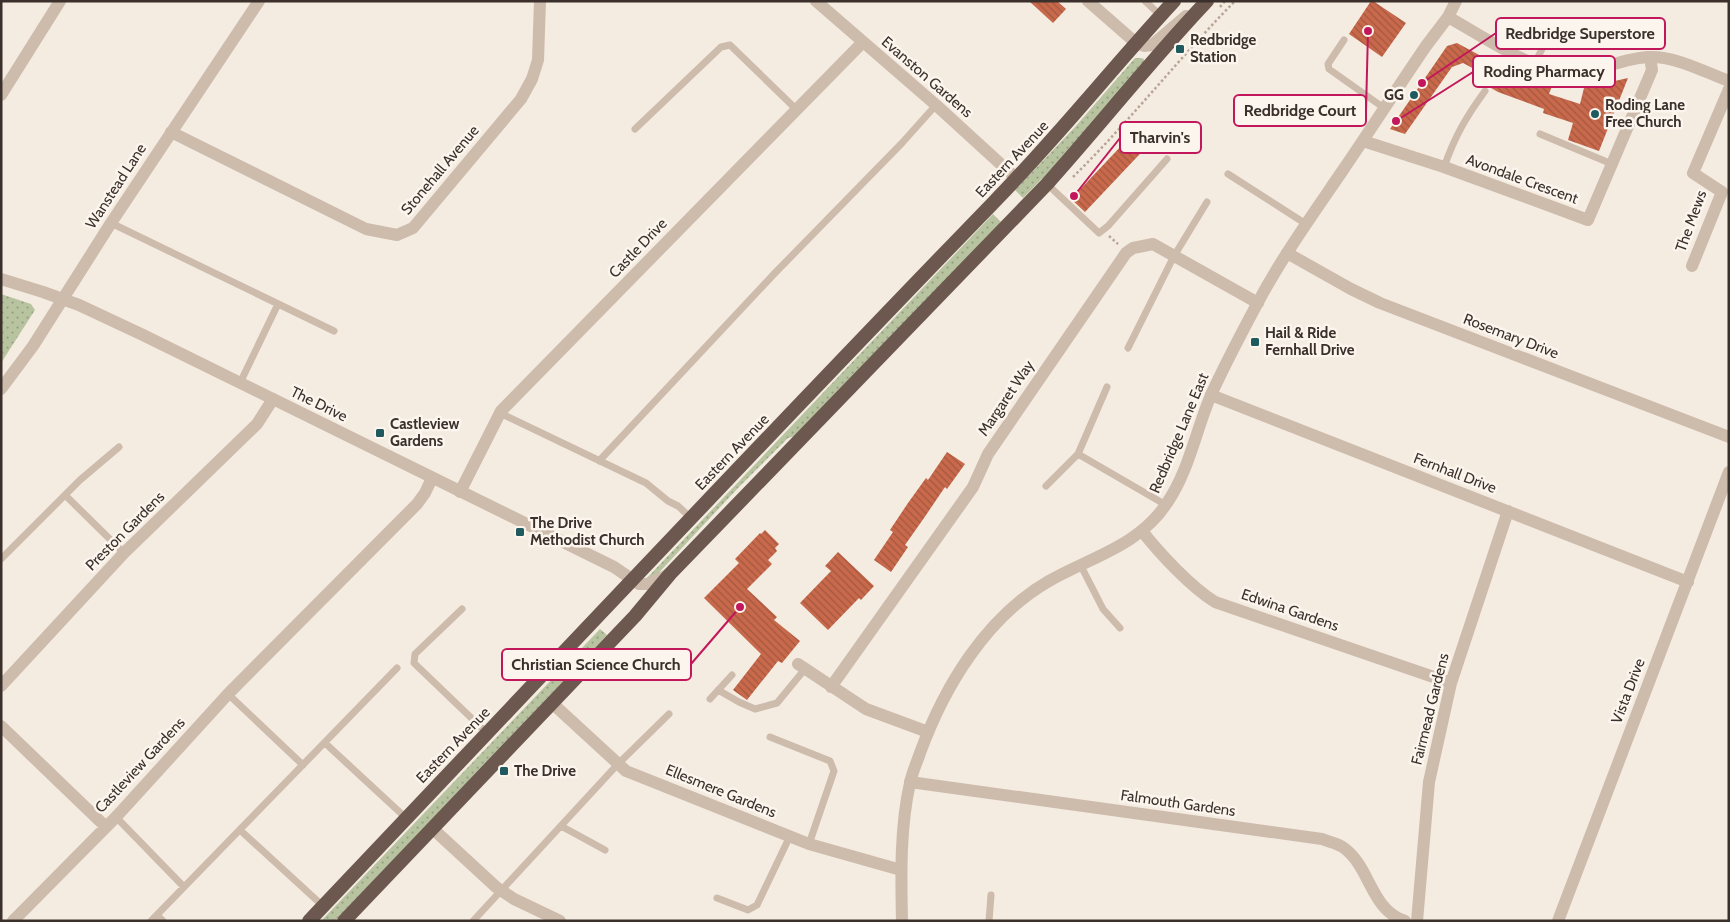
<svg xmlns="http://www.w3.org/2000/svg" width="1730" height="922" font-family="Cabin,sans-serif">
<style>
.grass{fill:url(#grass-dots)}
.building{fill:url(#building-back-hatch)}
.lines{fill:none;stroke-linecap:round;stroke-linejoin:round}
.path{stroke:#b9a596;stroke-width:2.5;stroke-dasharray:2.5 2.5;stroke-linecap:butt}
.service{stroke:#cdbbac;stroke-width:7}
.minor{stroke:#cdbbac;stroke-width:12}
.tertiary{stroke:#cdbbac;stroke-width:12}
.trunk{stroke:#6c584f;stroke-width:14}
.poi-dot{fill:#1f5a5e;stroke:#fbf5ee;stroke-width:2}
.labels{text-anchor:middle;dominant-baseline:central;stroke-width:5;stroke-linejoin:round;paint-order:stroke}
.poi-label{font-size:15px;font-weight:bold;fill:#3b302b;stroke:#fbf5ee;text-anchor:start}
.street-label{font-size:15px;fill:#3b302b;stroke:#fbf5ee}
.leader{fill:none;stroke:#c2185b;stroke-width:2}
.callout-dot{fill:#c2185b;stroke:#fbf5ee;stroke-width:2}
.callout{fill:#fbf5ee;stroke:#c2185b;stroke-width:2}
.callout-label{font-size:16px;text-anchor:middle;font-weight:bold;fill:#3b302b}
</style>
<defs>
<pattern id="grass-dots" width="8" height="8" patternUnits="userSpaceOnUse" patternTransform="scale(1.25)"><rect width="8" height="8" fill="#b8c4a0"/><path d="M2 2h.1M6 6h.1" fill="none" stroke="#97a083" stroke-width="1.8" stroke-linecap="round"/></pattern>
<pattern id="building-back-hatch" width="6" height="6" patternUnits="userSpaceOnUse" patternTransform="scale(1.25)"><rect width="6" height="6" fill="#c8694b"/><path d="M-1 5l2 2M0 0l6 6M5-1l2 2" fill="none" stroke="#a4573f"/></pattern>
</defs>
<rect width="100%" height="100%" fill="#f4ebe1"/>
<path class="grass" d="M1135 58H1141L1144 59V62L1071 149 1023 198 1015 190 1075 127Z
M993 214 1002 223 799 435 788 438 738 488 653 579H646Z
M1 294 31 304 35 310 1 363Z
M600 629 607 635 335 921H321Z"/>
<path class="building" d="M1029 1H1057L1066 9 1053 23Z
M1371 1H1373L1406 23 1382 57 1349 34Z
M1457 43 1492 62 1538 82 1552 86 1549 94 1580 104 1584 88 1628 78 1599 151 1568 140 1573 123 1543 113 1544 109 1498 92 1474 78 1478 71 1463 63 1452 67 1405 134 1390 129 1447 46Z
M1141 125 1154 139 1085 212 1071 199Z
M947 452 965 464 947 489 945 487 924 518 905 545 908 547 891 572 874 560 893 532 890 530 908 503 926 478 928 480Z
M765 530 779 544 775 548 777 551 768 560 772 564 747 589 777 617 774 620 800 641 782 663 778 661 747 700 733 690 761 654 704 598 739 563 735 559 760 533 761 534Z
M838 552 874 586 861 600 859 598 828 630 800 603 831 571 825 566Z"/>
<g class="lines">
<path class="path" d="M1220 7 1225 1
M1073 177C1130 121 1179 58 1235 1
M1109 236 1118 244"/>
<path class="service" d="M1145 1 1161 16
M1344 40 1328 64 1329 69 1384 108
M1511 53 1524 37 1534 30 1549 35 1534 65
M635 129 721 47 730 45 797 110
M1540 134 1612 164
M1444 167C1455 136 1466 117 1485 91
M1228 174 1306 224
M1047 184 1099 233 1108 226 1167 159
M111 223 334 331
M1128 348 1174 256 1207 202
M240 383 278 304
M500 413 646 483 668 501 678 506 691 518
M1078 454 1166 505
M599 461 774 274 902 143 936 105
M1046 486 1078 454 1107 387
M65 495 124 553
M1 559 80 480 119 447
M1081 566 1103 609 1120 628
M462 609 415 654 414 663 487 733
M718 690 739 702 755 709 777 703 805 669
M228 694 303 765
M710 699 732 675
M770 737 830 761 834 771 809 844
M325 743 406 818
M116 817 184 887
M561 826 605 850
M240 830 323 906
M717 898 748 910 757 905 790 836
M157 915 163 921
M151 921 397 668
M473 921 618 764 669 714
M989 921 991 895"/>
<path class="minor" d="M816 1 936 105 1016 178
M1088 1 1136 43 1144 46 1152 45 1186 16
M1 95 60 1
M171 132 366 229 397 235 413 228 521 99 532 79 538 60 540 1
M1363 141 1444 167 1588 220 1652 70 1650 57
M1287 253 1351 289 1380 303 1729 437
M1692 266 1722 192 1693 173 1729 89
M1 389 33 346 111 223 259 1
M1211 395 1688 582
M460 492 501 411 862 43
M1142 531C1160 554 1191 587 1215 602L1451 683
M798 664 866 709 928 732
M1 686 124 553 257 424 273 399
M831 687 973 487 988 454 1126 253 1133 248 1153 244 1258 303
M552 703 626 771 809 844 901 870
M1 726 106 827
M910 782 1322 839C1329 842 1338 843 1344 848 1371 868 1370 909 1405 921
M432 828 496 887 514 899 560 921
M13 921 116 817 228 694 417 504 425 493 432 478
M1417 921 1429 782 1451 683 1508 511
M1558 921 1729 472"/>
<path class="tertiary" d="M1448 17C1473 31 1496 46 1521 58 1531 63 1542 69 1553 72 1587 80 1616 58 1649 57 1676 56 1704 72 1729 81
M1 279 43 292 79 305 143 335 614 567 639 584H648L670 574
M902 921C901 875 900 827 910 783 912 773 917 762 920 753 944 687 986 617 1049 581 1091 557 1139 546 1167 503 1189 471 1196 430 1211 395 1225 364 1241 334 1257 304 1282 257 1313 214 1343 170 1371 129 1398 87 1426 46L1448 17 1456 1"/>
<path class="trunk" d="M309 921C536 682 762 441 992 204 1056 139 1112 68 1174 1
M344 921 635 616 670 574 1047 184C1101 124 1151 60 1207 1"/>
</g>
<g class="poi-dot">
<rect x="1175" y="44" width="10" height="10" rx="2.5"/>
<circle cx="1414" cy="95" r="5"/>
<circle cx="1595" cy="114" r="5"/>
<rect x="1250" y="337" width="10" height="10" rx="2.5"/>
<rect x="375" y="428" width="10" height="10" rx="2.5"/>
<rect x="515" y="527" width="10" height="10" rx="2.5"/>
<rect x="499" y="766" width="10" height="10" rx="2.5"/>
</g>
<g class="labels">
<g class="poi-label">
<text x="1190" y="40">Redbridge<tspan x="1190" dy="17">Station</tspan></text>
<text x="1404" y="95" text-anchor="end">GG</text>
<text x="1605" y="105">Roding Lane<tspan x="1605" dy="17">Free Church</tspan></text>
<text x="1265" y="333">Hail &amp; Ride<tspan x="1265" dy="17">Fernhall Drive</tspan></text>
<text x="390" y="424">Castleview<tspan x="390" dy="17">Gardens</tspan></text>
<text x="530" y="523">The Drive<tspan x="530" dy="17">Methodist Church</tspan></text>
<text x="514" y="771">The Drive</text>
</g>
<g class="street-label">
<text transform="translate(927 77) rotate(41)">Evanston Gardens</text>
<text transform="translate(1012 159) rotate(-47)">Eastern Avenue</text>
<text transform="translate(440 170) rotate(-50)">Stonehall Avenue</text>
<text transform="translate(1522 179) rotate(20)">Avondale Crescent</text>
<text transform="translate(116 186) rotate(-57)">Wanstead Lane</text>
<text transform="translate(1691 221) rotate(-70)">The Mews</text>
<text transform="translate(638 248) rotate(-46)">Castle Drive</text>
<text transform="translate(1511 336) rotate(21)">Rosemary Drive</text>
<text transform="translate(1006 398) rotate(-56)">Margaret Way</text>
<text transform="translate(319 404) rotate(26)">The Drive</text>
<text transform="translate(1179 433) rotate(-67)">Redbridge Lane East</text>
<text transform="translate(732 452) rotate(-46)">Eastern Avenue</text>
<text transform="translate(1455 473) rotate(21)">Fernhall Drive</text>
<text transform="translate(125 531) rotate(-45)">Preston Gardens</text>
<text transform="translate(1290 610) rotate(19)">Edwina Gardens</text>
<text transform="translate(1628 691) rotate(-69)">Vista Drive</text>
<text transform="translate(1430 709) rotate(-76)">Fairmead Gardens</text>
<text transform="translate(453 745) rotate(-46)">Eastern Avenue</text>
<text transform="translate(140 765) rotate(-47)">Castleview Gardens</text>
<text transform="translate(721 791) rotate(22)">Ellesmere Gardens</text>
<text transform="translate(1178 803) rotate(8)">Falmouth Gardens</text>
</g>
</g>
<path class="leader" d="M1422 83L1496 33M1396 121L1473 72M1368 31L1366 111M1074 196L1120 138M740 607L691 664"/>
<g class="callout-dot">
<circle cx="1422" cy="83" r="5"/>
<circle cx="1396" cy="121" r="5"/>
<circle cx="1368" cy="31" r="5"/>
<circle cx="1074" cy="196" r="5"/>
<circle cx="740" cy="607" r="5"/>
</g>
<g class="callout">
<rect x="1496" y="18" width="169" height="31" rx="5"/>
<rect x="1473" y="56" width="142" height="31" rx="5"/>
<rect x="1234" y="95" width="132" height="31" rx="5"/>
<rect x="1120" y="122" width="81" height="31" rx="5"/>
<rect x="502" y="649" width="189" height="31" rx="5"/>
</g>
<g class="callout-label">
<text x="1580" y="39">Redbridge Superstore</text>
<text x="1544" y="77">Roding Pharmacy</text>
<text x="1300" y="116">Redbridge Court</text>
<text x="1160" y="143">Tharvin's</text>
<text x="596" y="670">Christian Science Church</text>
</g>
<rect width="1730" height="922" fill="none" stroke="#3b302b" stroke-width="5"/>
</svg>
